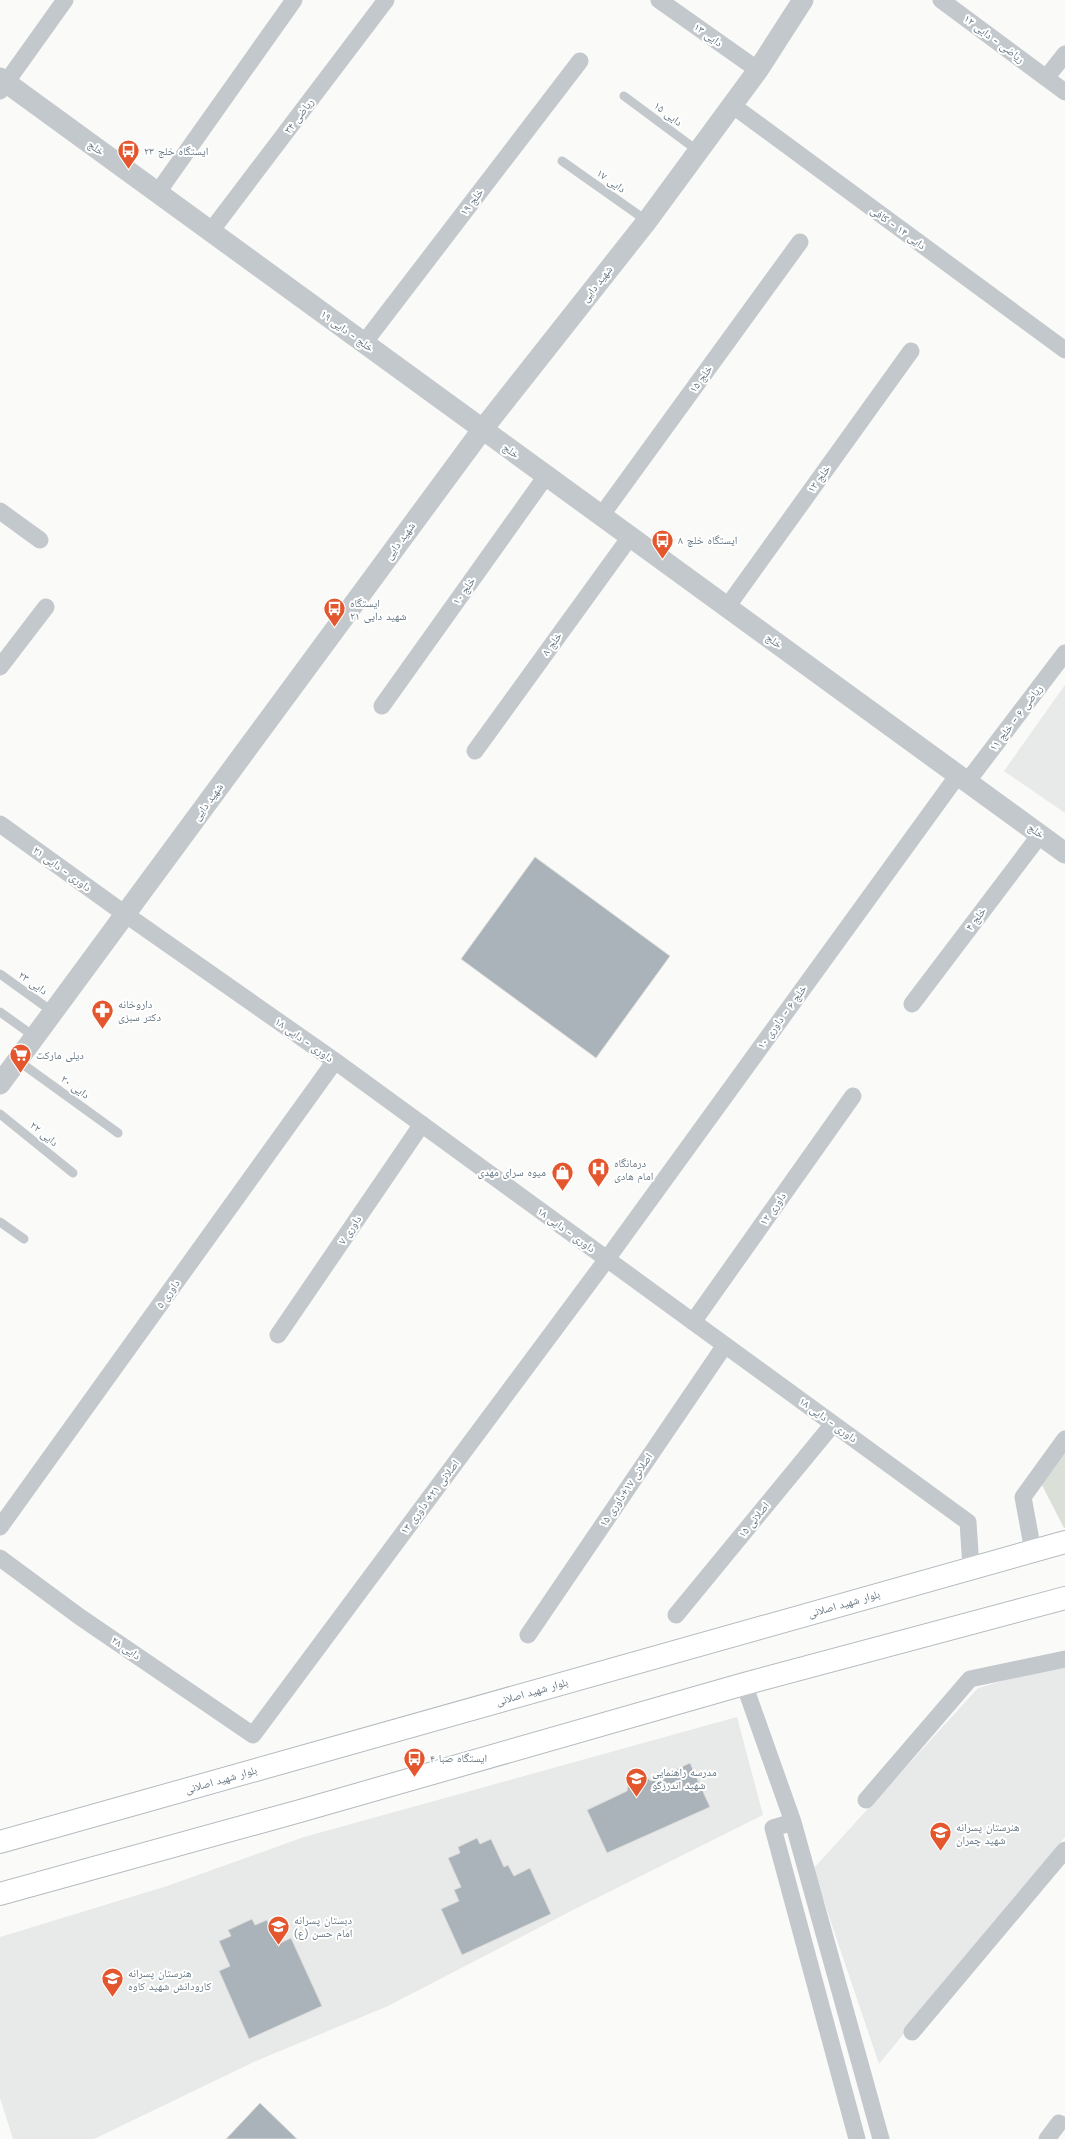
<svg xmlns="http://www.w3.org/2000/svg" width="1065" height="2139" font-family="'Work Sans','Noto Naskh Arabic',sans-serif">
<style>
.built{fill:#e8e9e9}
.green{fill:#dadfd7}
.building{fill:#aab3b9;stroke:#dcdcda}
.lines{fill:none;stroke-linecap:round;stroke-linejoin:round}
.secondary-casing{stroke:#b3babf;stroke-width:24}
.service{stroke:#c3c8cc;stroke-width:9}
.minor{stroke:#c3c8cc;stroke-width:17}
.tertiary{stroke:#c3c8cc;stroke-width:21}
.secondary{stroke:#fff;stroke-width:22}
.labels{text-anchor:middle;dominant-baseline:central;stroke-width:4;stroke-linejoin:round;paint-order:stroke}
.street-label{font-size:11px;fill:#657683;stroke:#fff}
.poi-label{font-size:11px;fill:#657683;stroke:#fff;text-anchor:start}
</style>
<rect width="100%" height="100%" fill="#fafaf8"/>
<path class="built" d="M1065 685V813L1004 771Z
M1065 1663V1837L879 2064 813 1869 978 1688Z
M737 1717 763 1815 573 1910 388 2006 256 2061 94 2139H13L0 2098V1937L167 1886 304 1837Z"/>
<path class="green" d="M1065 1454V1528H1064L1042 1485Z"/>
<path class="building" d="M535 857 670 956 596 1058 461 959Z
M690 1763 710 1807 607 1853 587 1810 627 1791 628 1784 645 1776 651 1781Z
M477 1838 480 1844 491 1839 504 1867 508 1865 514 1876 530 1868 551 1914 462 1955 441 1909 459 1901 454 1890 461 1887 448 1858 460 1853 458 1847Z
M252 1919 255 1925 267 1920 278 1944 291 1938 322 2006 249 2039 219 1971 230 1966 219 1941 231 1936 228 1930Z
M260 2103 297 2139H226Z"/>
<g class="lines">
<defs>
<path id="secondary" d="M0 1842 1065 1542
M0 1894 300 1811 744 1684 1065 1598"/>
</defs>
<use href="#secondary" class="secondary-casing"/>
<path class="service" d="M624 96 698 151
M562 161 647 221
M0 974 53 1012
M0 1012 35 1037
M17 1060 118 1133
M0 1114 73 1173
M0 1222 24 1239"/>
<path class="minor" d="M659 0 758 70
M941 0 1065 92
M1046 78 1065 54
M0 91 65 0
M732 105 1065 350
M158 192 294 0
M211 231 386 0
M364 343 580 61
M0 511 40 540
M601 516 800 242
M727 607 911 351
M0 667 46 607
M382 706 546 476
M475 751 630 537
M967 782 1065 653
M0 824 125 914 335 1061 968 1522 971 1568
M912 1004 1040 835
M693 1322 853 1096
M278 1335 422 1124
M0 1527 335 1061
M1033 1551 1023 1497 1065 1439
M0 1558 80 1617 253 1735 607 1259 958 775
M676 1615 833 1424
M528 1635 725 1345
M744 1684 793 1822 881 2139
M866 1800 970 1679 1065 1659
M793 1822 773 1828 857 2139
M912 2032 1065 1850
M1047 2139 1059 2123"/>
<path class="tertiary" d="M0 78 1065 853
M0 1084 482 430 647 221 758 70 803 0"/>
<use href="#secondary" class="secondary"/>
</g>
<defs>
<symbol id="bus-pin" viewBox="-11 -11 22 30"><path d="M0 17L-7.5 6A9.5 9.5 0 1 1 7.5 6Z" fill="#e4572e" stroke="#fff"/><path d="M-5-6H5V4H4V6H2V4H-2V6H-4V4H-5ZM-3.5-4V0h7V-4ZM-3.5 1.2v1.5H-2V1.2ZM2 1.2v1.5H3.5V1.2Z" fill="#fff"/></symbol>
<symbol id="pharmacy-pin" viewBox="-11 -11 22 30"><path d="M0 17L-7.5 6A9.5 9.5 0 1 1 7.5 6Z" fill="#e4572e" stroke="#fff"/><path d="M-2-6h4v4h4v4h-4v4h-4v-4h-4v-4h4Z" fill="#fff"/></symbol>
<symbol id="supermarket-pin" viewBox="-11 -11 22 30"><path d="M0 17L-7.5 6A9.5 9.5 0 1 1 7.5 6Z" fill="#e4572e" stroke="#fff"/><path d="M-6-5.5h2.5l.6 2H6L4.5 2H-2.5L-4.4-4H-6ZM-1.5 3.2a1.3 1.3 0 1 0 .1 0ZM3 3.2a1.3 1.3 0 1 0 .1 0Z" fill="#fff"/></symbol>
<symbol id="hospital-pin" viewBox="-11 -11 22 30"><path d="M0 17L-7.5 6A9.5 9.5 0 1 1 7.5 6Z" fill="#e4572e" stroke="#fff"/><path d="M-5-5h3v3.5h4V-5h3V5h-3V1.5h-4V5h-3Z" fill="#fff"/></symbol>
<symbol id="shop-pin" viewBox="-11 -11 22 30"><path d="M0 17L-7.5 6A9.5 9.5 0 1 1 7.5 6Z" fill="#e4572e" stroke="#fff"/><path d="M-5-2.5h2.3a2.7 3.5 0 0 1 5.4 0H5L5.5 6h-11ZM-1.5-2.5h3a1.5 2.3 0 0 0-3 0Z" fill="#fff"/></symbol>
<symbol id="school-pin" viewBox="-11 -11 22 30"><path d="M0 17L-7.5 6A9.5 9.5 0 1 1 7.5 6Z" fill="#e4572e" stroke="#fff"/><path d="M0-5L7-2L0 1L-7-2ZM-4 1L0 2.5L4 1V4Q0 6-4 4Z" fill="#fff"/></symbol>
</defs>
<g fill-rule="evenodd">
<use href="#bus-pin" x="116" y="138" width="25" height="34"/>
<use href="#bus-pin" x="650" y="528" width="25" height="34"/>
<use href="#bus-pin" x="322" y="596" width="25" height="34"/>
<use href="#pharmacy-pin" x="90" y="998" width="25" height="34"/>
<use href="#supermarket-pin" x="8" y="1042" width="25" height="34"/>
<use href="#hospital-pin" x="586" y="1156" width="25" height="34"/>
<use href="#shop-pin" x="550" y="1160" width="25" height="34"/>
<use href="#bus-pin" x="402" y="1746" width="25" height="34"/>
<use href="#school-pin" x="624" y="1766" width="25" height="34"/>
<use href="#school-pin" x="928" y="1820" width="25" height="34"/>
<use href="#school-pin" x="266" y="1914" width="25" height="34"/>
<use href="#school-pin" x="100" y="1966" width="25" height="34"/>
</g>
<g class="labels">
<g class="street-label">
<text transform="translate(708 35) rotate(36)">دایی ۱۳</text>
<text transform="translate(994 39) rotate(37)">ریاضی - دایی ۱۲</text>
<text transform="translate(668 114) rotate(37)">دایی ۱۵</text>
<text transform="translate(299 116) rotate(-53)">ریاضی ۳۴</text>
<text transform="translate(96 148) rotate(36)">خلج</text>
<text transform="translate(611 181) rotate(35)">دایی ۱۷</text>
<text transform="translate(472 202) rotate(-53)">خلج ۱۹</text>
<text transform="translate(898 228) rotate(36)">دایی ۱۴ - کافی</text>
<text transform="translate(597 284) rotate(-52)">شهید دایی</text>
<text transform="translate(347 331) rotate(36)">خلج - دایی ۱۹</text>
<text transform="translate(701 379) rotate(-54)">خلج ۱۵</text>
<text transform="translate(511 451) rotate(36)">خلج</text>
<text transform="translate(819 479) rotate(-54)">خلج ۱۳</text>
<text transform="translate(400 541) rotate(-54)">شهید دایی</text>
<text transform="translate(464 591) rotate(-55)">خلج ۱۰</text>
<text transform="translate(774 641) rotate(36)">خلج</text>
<text transform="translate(552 644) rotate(-54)">خلج ۸</text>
<text transform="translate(1016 718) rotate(-53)">ریاضی ۶ - خلج ۱۱</text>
<text transform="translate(208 802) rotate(-54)">شهید دایی</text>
<text transform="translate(1036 831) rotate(36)">خلج</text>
<text transform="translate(62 869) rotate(36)">داوری - دایی ۲۱</text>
<text transform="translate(976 919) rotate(-53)">خلج ۴</text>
<text transform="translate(33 983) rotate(35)">دایی ۲۳</text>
<text transform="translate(782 1017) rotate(-54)">خلج ۶ - داوری ۱۰</text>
<text transform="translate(304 1040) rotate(35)">داوری - دایی ۱۸</text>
<text transform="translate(75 1087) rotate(36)">دایی ۲۰</text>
<text transform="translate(44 1134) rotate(39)">دایی ۲۲</text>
<text transform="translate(773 1209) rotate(-55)">داوری ۱۲</text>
<text transform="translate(350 1230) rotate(-56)">داوری ۷</text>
<text transform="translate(566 1230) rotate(36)">داوری - دایی ۱۸</text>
<text transform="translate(168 1294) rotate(-54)">داوری ۵</text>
<text transform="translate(828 1420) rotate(36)">داوری - دایی ۱۸</text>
<text transform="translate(626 1490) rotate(-56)">اصلانی ۱۷+داوری ۱۵</text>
<text transform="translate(430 1497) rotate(-53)">اصلانی ۲۱+ داوری ۱۳</text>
<text transform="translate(754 1520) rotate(-51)">اصلانی ۱۵</text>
<text transform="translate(844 1604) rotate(-16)">بلوار شهید اصلانی</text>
<text transform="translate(126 1648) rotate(35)">دایی ۲۸</text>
<text transform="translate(532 1692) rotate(-16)">بلوار شهید اصلانی</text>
<text transform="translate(221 1780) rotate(-16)">بلوار شهید اصلانی</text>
</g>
<g class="poi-label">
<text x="144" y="151">ایستگاه خلج ۲۳</text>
<text x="678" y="540">ایستگاه خلچ ۸</text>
<text x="350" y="603">ایستگاه<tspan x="350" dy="13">شهید دایی ۲۱</tspan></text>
<text x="118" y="1004">داروخانه<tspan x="118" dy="13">دکتر سبزی</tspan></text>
<text x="36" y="1055">دیلی مارکت</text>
<text x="614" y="1163">درمانگاه<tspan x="614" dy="13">امام هادی</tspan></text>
<text x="546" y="1172" text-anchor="end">میوه سرای مهدی</text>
<text x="430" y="1758">ایستگاه صبا ۴</text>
<text x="652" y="1772">مدرسه راهنمایی<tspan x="652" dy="13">شهید اندرزگو</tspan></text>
<text x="956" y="1827">هنرستان پسرانه<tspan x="956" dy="13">شهید چمران</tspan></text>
<text x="294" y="1920">دبستان پسرانه<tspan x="294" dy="13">امام حسن (ع)</tspan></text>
<text x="128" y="1973">هنرستان پسرانه<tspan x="128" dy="13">کارودانش شهید کاوه</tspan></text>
</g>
</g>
</svg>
